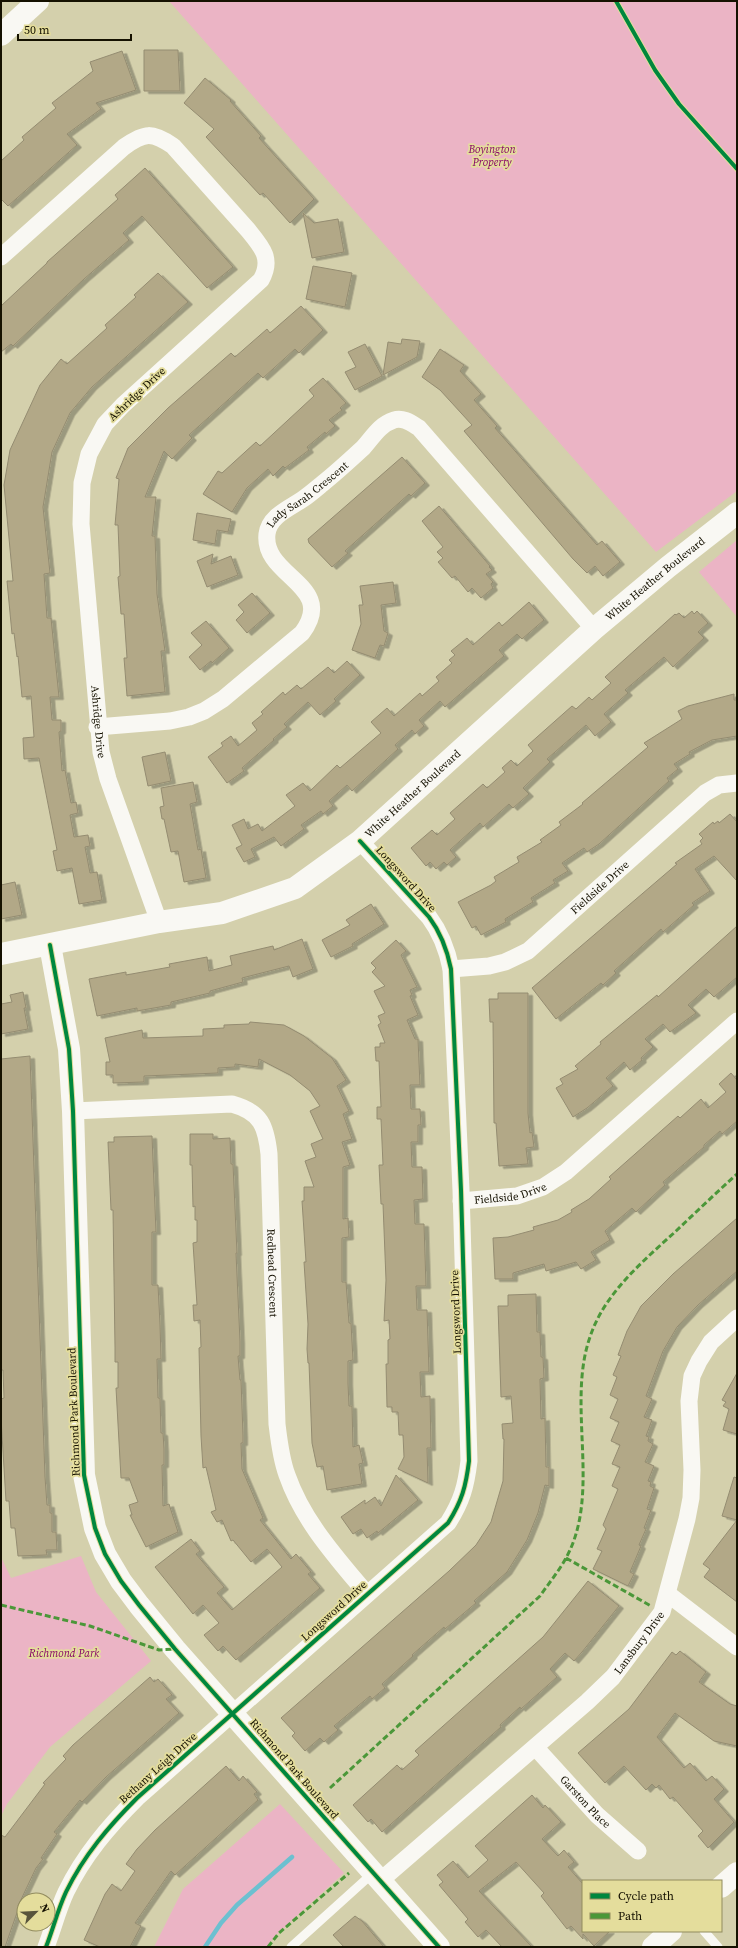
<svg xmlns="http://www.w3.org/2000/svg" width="738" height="1948" font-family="'Source Serif 4',serif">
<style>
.green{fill:#ebb4c5}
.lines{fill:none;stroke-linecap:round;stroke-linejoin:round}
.stream{stroke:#6cc0d0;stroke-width:4.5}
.building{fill:#b2a887;stroke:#948c71;filter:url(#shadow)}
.lane{stroke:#f9f8f3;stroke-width:9}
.street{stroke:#f9f8f3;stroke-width:17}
.secondary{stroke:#f9f8f3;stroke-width:22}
.quiet{stroke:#4b9739;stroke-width:3;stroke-dasharray:6 3;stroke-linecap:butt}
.cycleway-casing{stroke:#e4dd9c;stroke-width:6}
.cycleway{stroke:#00873e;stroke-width:4}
.labels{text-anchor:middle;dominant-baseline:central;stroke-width:3.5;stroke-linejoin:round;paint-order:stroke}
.park-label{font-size:11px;font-style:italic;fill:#870466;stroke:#e4dd9c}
.street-label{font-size:11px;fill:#151100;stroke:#e4dd9c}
</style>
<defs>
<filter id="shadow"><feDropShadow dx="4.5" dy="2.5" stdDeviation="0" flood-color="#0004"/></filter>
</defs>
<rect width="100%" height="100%" fill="#d4d0ac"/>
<path class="green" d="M169 1H737V491L656 552Z
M737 540V617L699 572Z
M81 1556 96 1592 151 1661 50 1747 7 1804 1 1816V1557L11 1578Z
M280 1804 344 1873 277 1934 266 1947H154L183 1889Z"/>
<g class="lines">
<path class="stream" d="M205 1947 221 1923 237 1905 292 1857"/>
</g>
<path class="building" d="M144 50H178L180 91H144Z
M122 51 136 90 96 103 101 109 67 134 77 145 8 206 1 199V161L24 140 22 137 56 108 52 103 93 71 90 62Z
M205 78 231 100 230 101 261 136 259 138 314 199 290 223 263 193 260 195 206 137 214 129 184 103Z
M145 168 233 267 207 288 142 216 123 233 129 240 84 279 13 346 11 344 1 352V306L47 263V262L118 199 115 195Z
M303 213 314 223 338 219 344 252 312 258Z
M313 266 352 273 345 307 306 299Z
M158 273 188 302 92 387 70 413 52 452 43 507 50 573 44 574 47 618H51L59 697H50L52 720H61V731L59 732 62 771 65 770 71 803 76 802 78 813 70 815 74 837 88 835 90 846 85 847 90 873 97 872 102 900 79 904 72 868 57 871 53 851 57 850 39 758 24 759 23 738 34 737 31 696 22 697 18 656 17 657 14 633 12 634 7 581H13L4 485 10 450 40 385 61 359 67 364 107 328 105 325 136 297 134 295Z
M301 306 323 330 299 353 295 349 263 378 258 373 189 435 192 438 172 459 164 451 145 497H156L152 536H155L157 594 165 651H161L165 692 127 696 124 658H127L124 614H121L118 577 120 576 118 525H115L119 479 116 478 128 448 168 408 231 353 235 357 267 329 270 333Z
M402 339 420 341 417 357 383 375 388 342 401 344Z
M365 344 382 376 355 390 345 372 356 367 348 352Z
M440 349 464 365 460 371 481 394 474 400 497 426 495 428 597 545 602 541 620 562 603 576 595 566 587 573 573 559 464 431 472 425 440 390 422 377Z
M323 378 346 403 340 408 342 410 329 420 335 426 326 434 325 432 307 447 309 450 285 468 283 466 273 476 268 469 247 488 232 512 203 494 218 471 222 473 256 442 260 446 314 396 309 390Z
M402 457 425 483 411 496 409 494 345 551 348 553 332 567 309 543 308 539Z
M439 506 490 566 489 567 492 570 486 574 493 582 491 584 493 588 481 598 472 588 468 592 455 576 452 578 438 562 443 558 437 552 443 547 422 521Z
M197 513 231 519 228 532 217 530 215 544 193 540Z
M213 554 211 564 231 556 238 575 207 587 197 561Z
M393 582 396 603 381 605 384 631 388 633 384 646 380 645 375 658 352 650 361 624 359 605H363L360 586Z
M252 593 270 613 247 633 236 620 244 612 238 605Z
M529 602 544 620 522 639 517 634 499 650 504 656 445 707 440 701 419 720 424 726 415 734 412 730 395 745 398 749 352 791 347 785 329 801 333 806 323 814 321 811 301 825 304 829 281 846 274 837 251 849 255 857 244 862 236 848 242 845 232 825 244 819 248 829 258 824 262 831 295 806 286 795 303 783 310 791 337 765 340 768 381 733 371 722 387 708 394 716 420 693 422 696 439 681 436 677 452 663 449 660 455 655 451 651 467 638 473 645 499 622 502 626Z
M692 611 694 614 697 611 708 623 698 632 704 638 688 653 673 667 664 657 625 690 628 693 604 714 611 722 595 736 586 725 547 759 550 762 523 788 529 794 513 808 509 804 483 827 480 823 450 850 456 857 447 865 444 862 436 869 430 862 426 866 411 848 432 830 437 835 455 819 450 813 483 784 487 788 505 772 502 768 511 760 517 766 533 751 528 745 572 706 576 709 589 697 592 700 611 683 605 677 675 614 676 615 679 613 684 618Z
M206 621 229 648 212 663 211 661 200 670 189 657 202 645 191 633Z
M347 661 360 675 334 699 336 701 320 715 308 702 284 724 287 727 273 739 274 740 242 768 244 771 227 783 208 757 223 746 221 743 231 736 238 746 257 730 252 723 263 714 261 712 283 692 285 695 297 685 301 689 328 667 334 673Z
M734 694V700H737V736L712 740 689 752 690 754 674 764 678 769 667 778 669 781 599 844 587 852 584 848 562 863 568 871 553 880 555 883 531 898 533 902 505 919 506 922 481 935 476 926 472 928 458 902 491 885 496 881 494 877 519 862 517 857 542 842 540 840 561 825 559 822 583 804 582 803 648 747 644 743 682 719 678 711 688 706Z
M165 752 171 781 148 786 142 757Z
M193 782 197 802 190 804 198 850 201 849 206 878 184 882 178 851 171 852 164 819H162L160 807 164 806 161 788Z
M730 814 737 822V881L714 856 695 869 710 891 692 903 694 905 663 932 661 929 614 971 616 973 603 985 601 983 556 1019 532 988 677 864 675 863 702 844 700 841 703 838 699 834 713 822 714 824 718 821 719 823Z
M15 882 22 915 1 919V885Z
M371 904 384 924 352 944 353 946 331 957 322 940 350 925 346 920Z
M737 926V977L714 997 706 989 688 1005 696 1013 670 1032 663 1024 645 1039 653 1047 641 1058 642 1060 630 1070 624 1062 606 1078 613 1086 587 1108 573 1117 556 1088 563 1084 560 1079 578 1069 575 1066 601 1044 600 1042 657 995 658 997Z
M302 939 313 969 293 977 289 966 242 978 243 982 210 991V993L171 1002V1005L137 1011V1008L97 1016 89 979 126 972V975L170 967 169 964 207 957 209 971 232 965 230 956 273 946 274 950Z
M396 940 406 951 401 955 417 987 410 990 412 995 410 996 418 1015 407 1020 415 1039H418L420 1085H410L411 1109H420L421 1125H418V1142H411L412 1167H422L423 1199 414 1200 415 1224H424L426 1286H416L417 1310H427L429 1372H420L421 1397 430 1396 431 1448H427L428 1483 398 1469 404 1457 403 1435H399L398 1412H392V1407H387L386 1364H388V1340L390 1339 389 1320 384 1321 386 1280 383 1204H381L379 1165H383L381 1119H377V1107H381L379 1061H376L375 1047H380V1043H385L378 1025 381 1023 378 1016 385 1013 374 991 385 986 372 972 376 968 371 963Z
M23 992 26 1008H24L28 1029 1 1034V1004L12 1002 10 995Z
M498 993H528V1113L530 1133 532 1132 534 1147 526 1148 528 1164 499 1166 496 1123H494L493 1022H490L489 999H498Z
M250 1022 284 1025 304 1036 332 1058 346 1080 337 1086 349 1111 343 1114 352 1139 342 1142 350 1165 343 1167V1219L348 1218 349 1237 342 1238V1282H346L349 1323H351L353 1360 348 1361V1383L349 1406H352L353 1447 359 1445 363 1463 359 1464 362 1484 327 1490 323 1466 317 1467 312 1443 309 1363H308L307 1349 308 1324 304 1262H306L302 1201H304V1187H314L305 1161 316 1157 311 1144 323 1139 310 1111 320 1106 310 1091 290 1075 259 1059 258 1067 235 1064V1067L218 1068V1073L144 1076V1082L113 1083V1075H106V1062H110L105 1038 142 1030 143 1038 203 1036V1029L224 1028V1025L249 1024Z
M30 1056 45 1477 47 1505H50V1513H52V1532H56L57 1550H46L47 1555 18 1556 15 1528H11L9 1501H6L1 1418V1399L4 1398 3 1370H1V1059Z
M731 1073 737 1080V1121L722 1134 720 1131 704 1145V1147L663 1182 665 1185 636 1212 632 1208 605 1231 610 1240 591 1252 596 1260 581 1269 576 1262 546 1271 544 1264 513 1273V1279H495L493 1238 508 1237 534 1230 533 1227 558 1220 572 1212 571 1210 589 1199 611 1179 609 1177 678 1116 680 1118 701 1099 708 1108 726 1092 719 1084Z
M190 1134H213V1139L230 1138 231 1164H233L237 1253H236L240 1341V1356H238L240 1380H241L243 1435V1443H241L242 1469 263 1518 260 1520 291 1559 296 1554 311 1572 308 1574 320 1588 236 1660 223 1646 218 1651 204 1635 219 1623 203 1605 193 1614 155 1567 191 1539 200 1551 196 1554 224 1587 217 1593 232 1610 282 1567 267 1549 251 1562 233 1540 231 1541 222 1520 217 1522 211 1512 216 1510 206 1467 203 1468 201 1436 199 1348 201 1347 200 1320 194 1321 193 1305H197L193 1243 197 1242V1220H195V1206L193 1207 192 1165H190Z
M152 1136 156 1232H152V1285H158L160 1324 161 1359H157L158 1398H160L161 1433H163L164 1449V1465H162L163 1506 169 1504 178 1532 146 1547 130 1515H132L129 1505 138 1502 129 1478H121L116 1388H118V1362H115V1347L113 1210H111L108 1142H114V1137Z
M737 1218V1271L698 1305 677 1327 663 1351 646 1396 652 1399 644 1417 652 1420 646 1436 649 1437 648 1441 653 1444 645 1462 654 1466 648 1481 651 1482 650 1486 654 1488 647 1509 651 1510 644 1528 646 1529 639 1545 641 1546 630 1572 634 1574 628 1586 593 1569 602 1551 597 1549 606 1529 603 1525 618 1489 612 1486 620 1467 612 1464 620 1445 611 1441 619 1422 610 1418 618 1399 610 1395 617 1377 613 1375 621 1356 618 1355 627 1331 641 1306 673 1274Z
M536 1294 537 1332H540L541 1357H543L544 1378 540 1379 541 1419 545 1418 546 1467H549V1486L545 1485 538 1513 527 1540 507 1572 474 1601 476 1603 445 1629 444 1627 412 1655 413 1656 382 1684 385 1688 372 1699 370 1696 334 1726 338 1730 324 1742 320 1738 305 1751 292 1736 295 1733 281 1718 449 1571 476 1545 491 1522 503 1481 504 1439H503L502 1424 513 1423 511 1396 501 1397 498 1306H508V1295Z
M737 1373V1434L723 1430 729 1409 723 1406 726 1402 722 1400Z
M396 1475 418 1500 378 1533 377 1531 367 1538 361 1529 353 1534 341 1517 365 1500V1504L375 1497 381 1506Z
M734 1477 737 1478V1602L704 1577 710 1569 703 1564 737 1520 722 1516Z
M588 1581 619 1606 582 1652 574 1661 565 1653 550 1669 557 1677 521 1709 520 1707 500 1725 501 1727 382 1832 371 1819 368 1822 353 1805 397 1765 402 1770 419 1755 415 1751 543 1637Z
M680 1651 706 1672 699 1682 730 1704 737 1706V1746L714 1741 675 1713 657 1737 684 1768 690 1763 706 1781 712 1776 724 1789 714 1799 734 1822 708 1848 698 1836 703 1831 673 1797 670 1799 659 1785 656 1788 652 1784 646 1790 624 1766 605 1783 578 1753 629 1709 672 1652 676 1655Z
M150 1677 154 1682 158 1679 172 1695 166 1699 179 1713 106 1777 82 1802 80 1800 54 1832 57 1834 41 1858 43 1859 36 1868 18 1906 19 1907 5 1947H1V1835L5 1837 45 1784 43 1783 66 1759 63 1756 73 1745Z
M226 1766 239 1781 243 1776 257 1792 254 1794 258 1800 175 1875 171 1871 135 1923 141 1926 130 1947H100L84 1940 105 1894 112 1884 121 1891 135 1871 126 1864 137 1849 155 1830Z
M532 1795 543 1808 545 1805 561 1822 542 1839 558 1856 564 1850 574 1862 568 1867 583 1884V1931H610L594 1946 583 1934V1939L571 1926 567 1929 541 1896 544 1893 516 1862 479 1891 532 1947H502L486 1930 478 1937 465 1922 468 1919 439 1885 443 1882 437 1875 453 1861 468 1878 488 1860 475 1846Z
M355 1916 362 1921 384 1947H344L333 1935Z"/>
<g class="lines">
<path class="lane" d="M704 1931 718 1947
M291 1947 373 1873"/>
<g class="street">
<path id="s1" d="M1 257 124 147C145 132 152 132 173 146L248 230C262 247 273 259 261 280L123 405 105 424 89 454 82 483 81 524 101 752 108 779 159 922"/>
<path id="s2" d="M97 727 170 721 189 717 204 711 223 699 302 633C338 585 262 577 267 534 269 516 290 508 303 499 309 495 316 489 322 484 336 473 350 460 363 448 373 437 379 425 394 420 403 417 411 423 419 428L594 629"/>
<path id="s3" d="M451 969 489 966 505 962 528 951 705 793 719 785 737 783"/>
<path id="s4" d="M73 1111 232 1104C261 1112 266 1126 269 1154L277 1424C279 1441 281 1459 287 1475 303 1521 336 1557 366 1593"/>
<path id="s5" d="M461 1201 517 1196 543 1187 566 1172 737 1021"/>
<path d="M668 1594 737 1647"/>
<path id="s6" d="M536 1748 597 1815 638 1851"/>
<path id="s7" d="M380 1881 587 1702 613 1677 662 1612 687 1519 691 1498 692 1470 689 1401 692 1376 699 1361 711 1342 737 1318"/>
<path d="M46 1947C53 1929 58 1909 66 1892 84 1855 109 1826 137 1798L448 1523C462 1501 466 1486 469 1461L461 1190 451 969C447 949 441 933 429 917L360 841"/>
</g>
<g class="secondary">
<path d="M1 35 38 1"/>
<path d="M50 945 69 1049 73 1111 84 1475 95 1528 105 1554 121 1581 139 1605 175 1649 439 1947"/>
<path id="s8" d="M1 954 159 922 222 913 295 888 360 841 594 629 668 567 737 513"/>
<path d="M721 1887 737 1873"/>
<path d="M653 1947 671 1931"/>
</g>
<path class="quiet" d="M566 1558 651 1606
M1 1605 90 1626 159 1650 175 1649
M330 1788 540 1596C549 1583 559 1571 566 1558 602 1493 566 1405 590 1337 604 1294 642 1262 675 1232 695 1213 716 1193 737 1174
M268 1947 279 1933 349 1873"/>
<defs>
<path id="cycleway" d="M616 1 655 70 679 104 737 169
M50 945 69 1049 73 1111 84 1475 95 1528 105 1554 121 1581 139 1605 175 1649 439 1947
M46 1947C53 1929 58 1909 66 1892 84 1855 109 1826 137 1798L448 1523C462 1501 466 1486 469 1461L461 1190 451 969C447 949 441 933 429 917L360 841"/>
</defs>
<use href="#cycleway" class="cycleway-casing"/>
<use href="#cycleway" class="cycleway"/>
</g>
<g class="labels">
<g class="park-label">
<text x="492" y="149">Boyington<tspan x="492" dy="13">Property</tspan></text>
<text x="64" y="1653">Richmond Park</text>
</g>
<g class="street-label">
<text transform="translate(137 394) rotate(-43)">Ashridge Drive</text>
<text stroke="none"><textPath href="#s2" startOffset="409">Lady Sarah Crescent</textPath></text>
<text stroke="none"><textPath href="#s8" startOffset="777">White Heather Boulevard</textPath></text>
<text stroke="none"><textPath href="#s1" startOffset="904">Ashridge Drive</textPath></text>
<text stroke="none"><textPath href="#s8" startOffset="453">White Heather Boulevard</textPath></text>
<text transform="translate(406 879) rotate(48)">Longsword Drive</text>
<text stroke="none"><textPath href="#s3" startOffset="176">Fieldside Drive</textPath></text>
<text stroke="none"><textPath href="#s5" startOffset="50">Fieldside Drive</textPath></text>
<text stroke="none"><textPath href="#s4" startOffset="346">Redhead Crescent</textPath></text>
<text transform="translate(456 1312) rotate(-92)">Longsword Drive</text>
<text transform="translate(74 1412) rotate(-92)">Richmond Park Boulevard</text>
<text transform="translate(334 1611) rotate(-42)">Longsword Drive</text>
<text stroke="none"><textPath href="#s7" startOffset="353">Lansbury Drive</textPath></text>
<text transform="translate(158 1768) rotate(-42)">Bethany Leigh Drive</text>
<text transform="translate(294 1769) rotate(49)">Richmond Park Boulevard</text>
<text stroke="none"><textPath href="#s6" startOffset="73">Garston Place</textPath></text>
</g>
</g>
<rect width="738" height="1948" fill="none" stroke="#151100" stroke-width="4"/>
<rect x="582" y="1880" width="140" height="52" fill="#e4dd9c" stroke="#918b5e"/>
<rect x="590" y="1893" width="20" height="6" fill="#00873e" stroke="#918b5e"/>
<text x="618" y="1900" font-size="12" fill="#151100">Cycle path</text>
<rect x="590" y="1913" width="20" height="6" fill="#4b9739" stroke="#918b5e"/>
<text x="618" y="1920" font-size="12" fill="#151100">Path</text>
<g transform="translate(36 1912) rotate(66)"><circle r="19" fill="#e4dd9c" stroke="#918b5e"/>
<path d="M0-3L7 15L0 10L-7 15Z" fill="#58543c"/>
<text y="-6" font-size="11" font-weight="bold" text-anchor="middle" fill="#151100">N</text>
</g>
<path d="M18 34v6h113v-6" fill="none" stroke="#151100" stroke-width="2"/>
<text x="24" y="34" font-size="12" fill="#151100" stroke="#e4dd9c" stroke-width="3" paint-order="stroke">50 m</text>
</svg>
